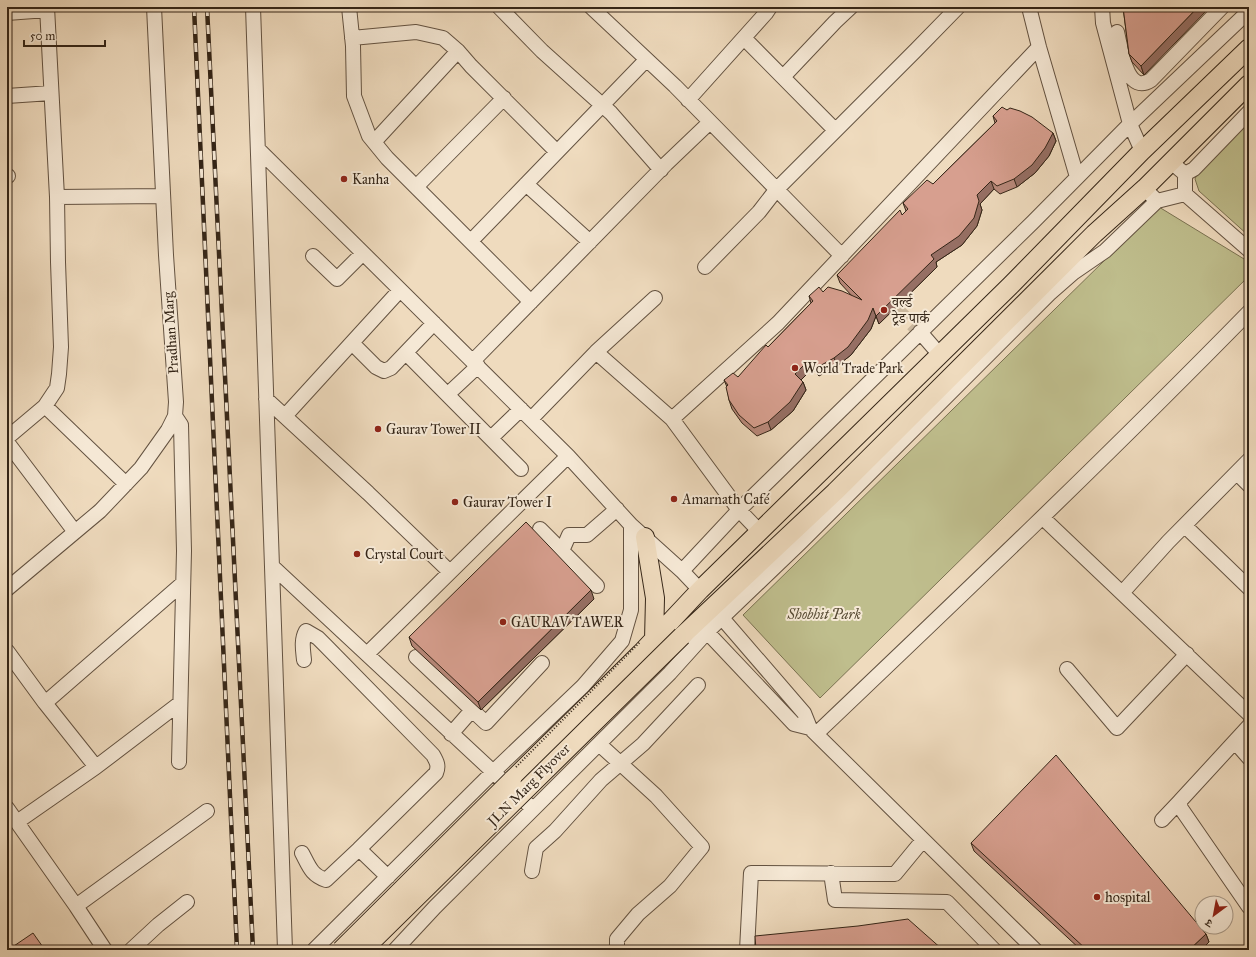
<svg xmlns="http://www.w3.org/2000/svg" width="1256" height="957" font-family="'IM FELL Great Primer','Noto Serif Devanagari',serif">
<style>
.park{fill:#bfbe8d;stroke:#7a7252}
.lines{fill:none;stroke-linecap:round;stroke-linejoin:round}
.minor-tunnel{stroke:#cab79d;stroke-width:14;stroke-dasharray:14 7;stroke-linecap:butt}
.minor-casing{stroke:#635241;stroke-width:16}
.major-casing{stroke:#342517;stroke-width:20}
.minor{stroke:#f5e8d5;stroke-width:14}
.major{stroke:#efdbbe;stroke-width:18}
.rail-casing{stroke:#342517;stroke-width:4.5}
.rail{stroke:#f5e8d5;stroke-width:3;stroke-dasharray:9;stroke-linecap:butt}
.major-bridge-casing{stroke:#342517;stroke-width:20;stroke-linecap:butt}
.path-bridge{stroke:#342517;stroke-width:2;stroke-dasharray:1 2;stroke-linecap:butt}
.major-bridge{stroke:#efdbbe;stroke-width:18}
.wall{fill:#b9897b;stroke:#342517}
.shaded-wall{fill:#966f64;stroke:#342517}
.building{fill:#d79f8f;stroke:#342517}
.poi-dot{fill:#8f2418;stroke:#f5e8d5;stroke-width:1.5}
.labels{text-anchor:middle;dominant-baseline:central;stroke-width:4;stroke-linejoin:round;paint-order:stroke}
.poi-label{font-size:14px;fill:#342517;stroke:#f5e8d5;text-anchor:start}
.street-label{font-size:14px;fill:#342517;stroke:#f5e8d5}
.park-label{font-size:14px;font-style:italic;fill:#574b34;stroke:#f5e8d5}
</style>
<rect width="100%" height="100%" fill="#efdbbe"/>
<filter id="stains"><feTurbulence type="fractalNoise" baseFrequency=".005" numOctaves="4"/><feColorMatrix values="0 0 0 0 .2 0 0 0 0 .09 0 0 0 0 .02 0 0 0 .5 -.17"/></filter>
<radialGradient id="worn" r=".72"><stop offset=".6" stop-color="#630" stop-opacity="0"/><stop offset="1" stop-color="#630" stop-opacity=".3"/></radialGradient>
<path class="park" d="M1249 121V236L1199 191 1195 179 1198 172Z
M1159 207 1249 262V276L820 698 743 615Z"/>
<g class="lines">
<path class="minor-tunnel" d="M882 295 920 332"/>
<defs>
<path id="minor" d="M253 7 285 950
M349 7 353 46 354 96 369 136 387 158 531 302
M499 7 542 51 611 113 661 170
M591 7 675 86 842 256
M1029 7 1039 47 1077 177
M1102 7 1103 23 1130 124 1142 151
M7 13 47 10
M1117 32C1121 48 1126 96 1151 80L1222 7
M352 38 416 32 443 38 458 51 471 66 557 152
M744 38 835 130
M783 77 835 22 851 7
M7 96 51 93
M688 100 766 13 770 7
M374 142 458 51
M258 149 568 456 631 525 682 571 700 590
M1171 162 1185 174V194L1249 250
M1185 174 1194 169 1249 112
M7 176H8
M526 184 590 242
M416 187 504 98
M1151 195 1157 201 1185 194
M57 197 163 196
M471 241 646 60
M313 256 337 279 363 253
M705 267 759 212 776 190 916 50 958 7
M920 332 940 355
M352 343 376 367 384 371 391 368 434 323
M596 352 672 419 778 323 1039 47
M406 353 521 469
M473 361 666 164 710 122
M448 394 478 366
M266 399 368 493 450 572
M45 406 126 484
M175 416 181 425 184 551 179 762
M285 416 400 290
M531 419 596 352 655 298
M672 419 739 510 759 531
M7 438 45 406 57 388 59 374 61 347 58 262 57 197 47 7
M491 438 521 409
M7 442 75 532
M1237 473 1249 485
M1043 518 1249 714
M1185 526 1249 588
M540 529 562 551
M272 566 533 809
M682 571 739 510 1033 222 1130 124 1249 11
M597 586 562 551 569 535H587L617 509
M7 589 100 511 141 468 168 430 175 416 176 402 166 255 154 7
M1122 593 1168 542 1249 460
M716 611 804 713 810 728 1035 950
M702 625 707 632 794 724 810 728
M7 651 45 703 96 767 180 703
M367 654 568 456
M416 657 472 710
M304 660C303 650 301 640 306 631L318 638 325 645 433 755C437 762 439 766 436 773L359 849
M1067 669 1117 728 1187 654
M45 703 183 583
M1249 726 1180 801V807L1249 907
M451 734 472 710 486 723 542 663
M816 734C962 595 1108 456 1249 312
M1235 742 1249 758
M599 744 656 796 702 847 670 886 638 914 617 939V950
M7 808 76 906 105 950
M1162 820 1180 801
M17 822 96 767
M302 853C309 866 311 875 326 880L359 849 388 877
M532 871 536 848 555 831 601 780 643 744 698 685
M831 873 835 900 947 902 994 950
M76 906 207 811
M131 950 158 925 187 902
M314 950 493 772 583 686 622 641 631 610V525
M395 950 435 907 670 673 707 632 801 542 1049 294 1073 273 1105 251 1157 201
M747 950 751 873 895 874 923 840"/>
<path id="major" d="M645 537 655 598 654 640
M682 636 835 492 1094 234 1145 188 1249 84
M512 780 641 653 700 590 1011 285 1142 151 1249 48"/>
</defs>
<use href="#minor" class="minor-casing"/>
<use href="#major" class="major-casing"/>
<use href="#minor" class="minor"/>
<use href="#major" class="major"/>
<defs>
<path id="rail" d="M194 7 237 950
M207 7 253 950"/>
</defs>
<use href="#rail" class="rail-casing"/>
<use href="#rail" class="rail"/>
<defs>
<path id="major-bridge" d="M341 950 512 780
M363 950 682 636"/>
</defs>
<use href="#major-bridge" class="major-bridge-casing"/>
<path class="path-bridge" d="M516 767 640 642"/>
<use href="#major-bridge" class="major-bridge"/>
</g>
<path class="wall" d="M1123 7 1144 75 1132 62 1129 54Z
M1007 110 1053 133 1056 141 1049 156 1035 173 1017 187 1000 194 994 189 980 204 982 210 977 226 962 245 936 262 937 267 879 324 876 316 871 329 851 355 837 366 819 376 812 369 801 380 803 382 806 390 793 411 771 430 757 436 742 423 732 409 729 400 727 387 724 380 738 377 768 347 811 303 809 296 823 292 852 296 840 283 837 275 902 215 906 211 903 203 933 184 995 123 993 116Z
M594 599 481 710 412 646 409 637Z
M971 843 1206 934 1209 942 1201 950H1081L974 851Z"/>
<path class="shaded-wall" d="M1198 7H1210L1144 75 1141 66Z
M1053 133 1056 141 1049 156 1035 173 1017 187 1014 179Z
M991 181 994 189 980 204 982 210 977 226 962 245 936 262 937 267 879 324 876 316 931 255 977 195Z
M873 308 876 316 871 329 851 355 837 366 834 358Z
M808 361 812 369 798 383 795 374Z
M803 382 806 390 793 411 771 430 768 422Z
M591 590 594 599 481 710 478 702Z
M1206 934 1209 942 1201 950H1189Z"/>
<path class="building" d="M1123 7H1198L1141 66 1129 54Z
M1002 107 1007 110 1010 108 1020 111 1032 117 1053 133 1045 148 1032 165 1014 179 997 186 991 181 977 195 979 201 974 218 959 236 931 255 934 259 876 316 873 308 868 320 848 347 834 358 816 368 808 361 795 374 803 382 790 402 768 422 754 428 739 415 729 400 726 387 728 385 724 380 733 373 738 377 766 345 768 347 813 301 809 296 819 287 823 292 828 287 842 291 862 300 837 275 900 210 902 215 908 209 903 203 927 180 933 184 997 121 993 116Z
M526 522 591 590 478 702 409 637Z
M1056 755 1206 934 1189 950H1087L971 843Z
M908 919 943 950H756L755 936 858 926Z
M33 933 45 950H8Z"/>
<g class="poi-dot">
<circle cx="344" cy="179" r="4"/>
<circle cx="884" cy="310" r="4"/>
<circle cx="795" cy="368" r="4"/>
<circle cx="378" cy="429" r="4"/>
<circle cx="674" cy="499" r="4"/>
<circle cx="455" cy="502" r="4"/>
<circle cx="357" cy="554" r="4"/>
<circle cx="503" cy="622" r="4"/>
<circle cx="1097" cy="897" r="4"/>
</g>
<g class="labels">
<g class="poi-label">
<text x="352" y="179">Kanha</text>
<text x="892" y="302">वर्ल्ड<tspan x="892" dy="16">ट्रेड पार्क</tspan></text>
<text x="803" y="368">World Trade Park</text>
<text x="386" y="429">Gaurav Tower II</text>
<text x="682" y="499">Amarnath Café</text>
<text x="463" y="502">Gaurav Tower I</text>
<text x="365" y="554">Crystal Court</text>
<text x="511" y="622">GAURAV TAWER</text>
<text x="1105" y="897">hospital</text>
</g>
<g class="street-label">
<text transform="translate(171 333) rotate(-94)">Pradhan Marg</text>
<text transform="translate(529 785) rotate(-45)">JLN Marg Flyover</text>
</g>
<g class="park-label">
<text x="824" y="614">Shobhit Park</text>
</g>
</g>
<rect width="1256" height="957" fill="none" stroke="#efdbbe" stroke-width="24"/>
<rect x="8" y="8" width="1240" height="941" fill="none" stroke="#342517" stroke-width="2"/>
<rect x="12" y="12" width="1232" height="933" fill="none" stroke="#342517"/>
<g transform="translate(1214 915) rotate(212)"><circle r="19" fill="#f5e8d5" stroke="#a89a89"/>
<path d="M0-3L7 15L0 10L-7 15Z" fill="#8f2418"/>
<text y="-6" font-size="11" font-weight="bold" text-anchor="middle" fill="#342517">उ</text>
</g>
<path d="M24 40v6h81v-6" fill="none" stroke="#342517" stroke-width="2"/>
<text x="30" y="40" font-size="12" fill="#342517" stroke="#f5e8d5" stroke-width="3" paint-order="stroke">50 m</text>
<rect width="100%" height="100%" filter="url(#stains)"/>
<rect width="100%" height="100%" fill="url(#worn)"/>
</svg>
